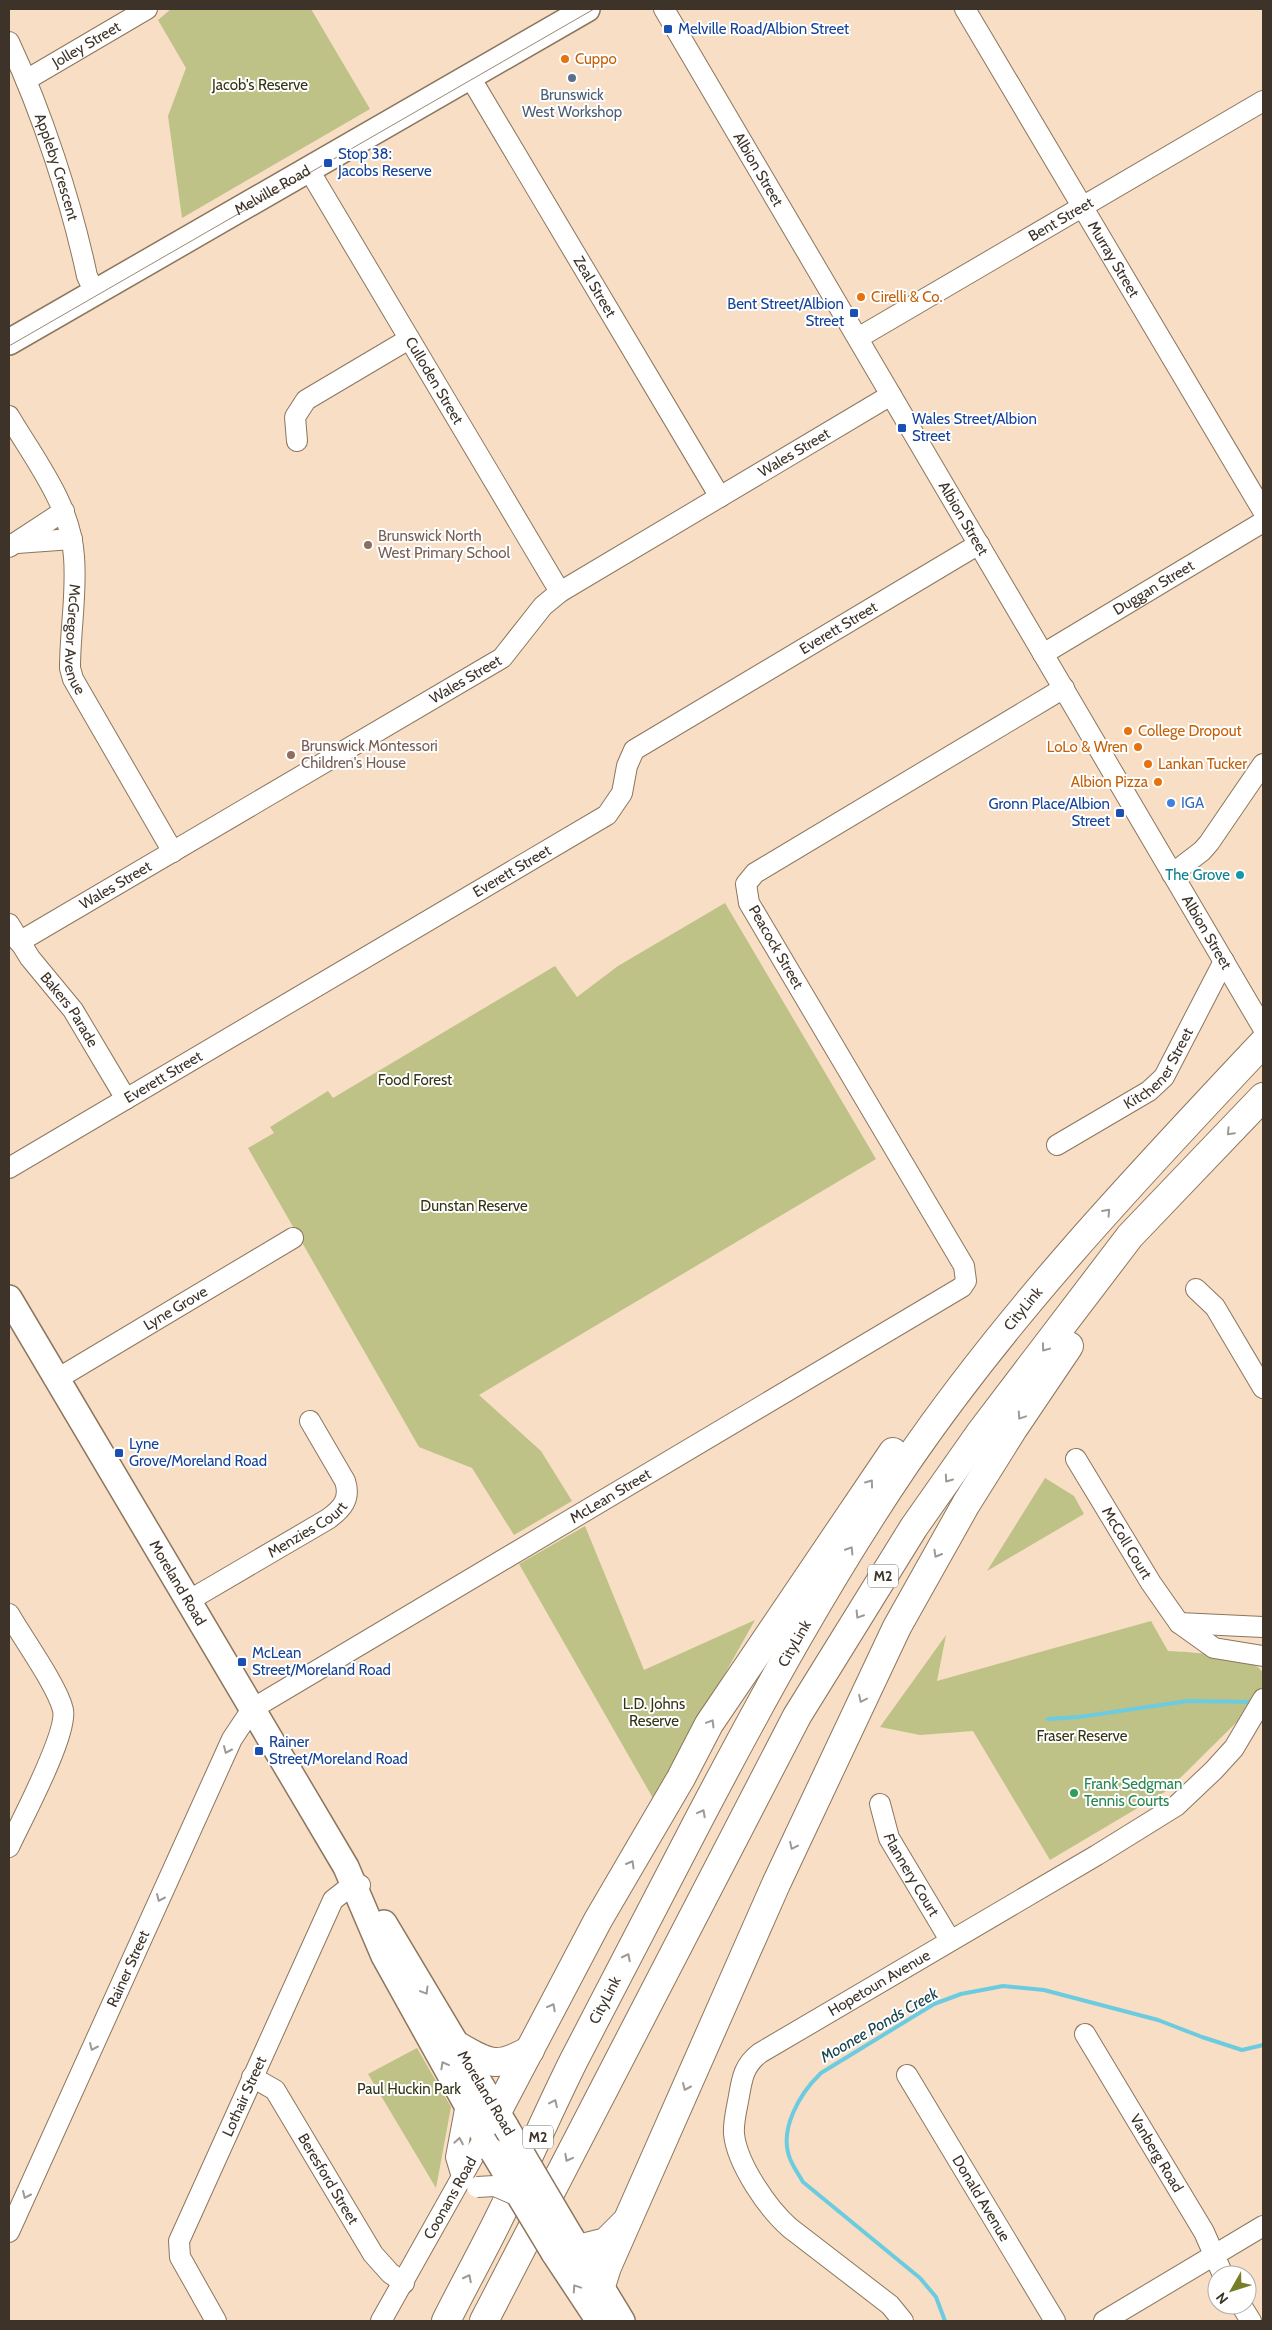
<svg xmlns="http://www.w3.org/2000/svg" width="1272" height="2330" font-family="Cabin,sans-serif">
<style>
.green{fill:#bec287}
.lines{fill:none;stroke-linecap:round;stroke-linejoin:round}
.stream{stroke:#6dcbe0;stroke-width:4}
.minor-casing{stroke:#8c765d;stroke-width:22}
.major-casing{stroke:#8c765d;stroke-width:28}
.highway-casing{stroke:#8c765d;stroke-width:30}
.minor{stroke:#fff;stroke-width:20}
.major{stroke:#fff;stroke-width:25}
.highway{stroke:#fff;stroke-width:28}
.tram{stroke:#998876;stroke-width:1}
.minor-bridge-casing{stroke:#8c765d;stroke-width:22;stroke-linecap:butt}
.major-bridge-casing{stroke:#8c765d;stroke-width:28;stroke-linecap:butt}
.minor-bridge{stroke:#fff;stroke-width:20}
.major-bridge{stroke:#fff;stroke-width:25}
.oneway{stroke:#9e9994}
.transit-dot{fill:#1a4fb4;stroke:#fff;stroke-width:2}
.food-dot{fill:#e8710a;stroke:#fff;stroke-width:2}
.service-dot{fill:#5c6f8a;stroke:#fff;stroke-width:2}
.education-dot{fill:#8d6e63;stroke:#fff;stroke-width:2}
.shop-dot{fill:#3f7fe0;stroke:#fff;stroke-width:2}
.culture-dot{fill:#0f9aa8;stroke:#fff;stroke-width:2}
.leisure-dot{fill:#2e9e5b;stroke:#fff;stroke-width:2}
.labels{text-anchor:middle;dominant-baseline:central;stroke-width:4;stroke-linejoin:round;paint-order:stroke}
.shield{fill:#fff;stroke:#777069;stroke-width:1}
.shield-label{font-size:14px;font-weight:bold;fill:#3d3329}
.transit-label{font-size:15px;fill:#164399;stroke:#fff;text-anchor:start}
.street-label{font-size:15px;fill:#3d3329;stroke:#fff}
.food-label{font-size:15px;fill:#c56008;stroke:#fff;text-anchor:start}
.park-label{font-size:15px;fill:#333414;stroke:#fff}
.service-label{font-size:15px;fill:#4e5e75;stroke:#fff}
.education-label{font-size:15px;fill:#785e54;stroke:#fff;text-anchor:start}
.shop-label{font-size:15px;fill:#366cbe;stroke:#fff;text-anchor:start}
.culture-label{font-size:15px;fill:#0d838f;stroke:#fff;text-anchor:end}
.leisure-label{font-size:15px;fill:#27864d;stroke:#fff;text-anchor:start}
.water-label{font-size:16px;font-style:italic;fill:#19444e;stroke:#fff}
</style>
<rect width="100%" height="100%" fill="#f7dec4"/>
<path class="green" d="M171 9H311L370 109 182 218 168 116 186 68 158 20Z
M725 903 876 1159 479 1395 541 1451 572 1501 514 1535 472 1468 419 1447 248 1148 274 1133 270 1127 328 1091 333 1098 555 966 577 997 618 966Z
M1045 1478 1074 1496 1084 1514 987 1571Z
M585 1526 644 1670 755 1620 654 1800 519 1564Z
M1151 1621 1168 1651C1186 1652 1259 1655 1263 1674 1266 1685 1257 1698 1252 1707L1168 1790 1050 1860 973 1731 920 1735 880 1727 946 1635 937 1681Z
M417 2048 451 2107 436 2188 368 2074Z"/>
<g class="lines">
<path class="stream" d="M1048 1719 1079 1717 1188 1701 1254 1702
M945 2321 936 2297 920 2278 803 2182C799 2175 794 2168 791 2161 777 2131 800 2093 821 2073L934 2004 961 1994 1003 1986 1044 1990 1158 2020 1202 2037 1242 2050 1263 2045"/>
<defs>
<g id="minor">
<path id="s1" d="M664 9 1263 1028"/>
<path id="s2" d="M965 9 1263 511"/>
<path id="s3" d="M9 42C42 112 71 201 87 276L95 293"/>
<path id="s4" d="M470 77 720 497"/>
<path id="s5" d="M26 80 147 9"/>
<path id="s6" d="M309 170 560 592"/>
<path id="s7" d="M858 338 1263 101"/>
<path id="s8" d="M9 416C35 460 71 505 74 557 77 594 70 631 70 668L73 679 173 852"/>
<path d="M297 441 295 417 306 400 409 339"/>
<path d="M17 543 72 539"/>
<path d="M9 547 64 511"/>
<path id="s9" d="M1043 654 1263 522"/>
<path d="M1172 874 1202 851 1209 843 1263 764"/>
<path id="s10" d="M9 924 30 958 73 1010 126 1099"/>
<path id="s11" d="M19 942 502 658 543 606 560 592 891 395"/>
<path id="s12" d="M1057 1145 1149 1091 1164 1077 1224 961"/>
<path id="s13" d="M9 1168 607 815 622 793 627 766 634 750 979 544"/>
<path d="M1196 1289 1215 1307 1263 1388"/>
<path id="s14" d="M57 1379 293 1238"/>
<path id="s15" d="M1076 1459 1151 1583 1179 1623 1214 1648 1263 1656"/>
<path id="s16" d="M188 1601 328 1519C342 1509 351 1499 345 1481L310 1421"/>
<path d="M9 1614C22 1637 58 1687 63 1710 68 1734 21 1821 9 1847"/>
<path d="M1179 1623 1263 1627"/>
<path id="s17" d="M880 1804 889 1838 950 1940"/>
<path id="s18" d="M1085 2034 1204 2232 1223 2275"/>
<path id="s19" d="M907 2075 1055 2321"/>
<path id="s20" d="M252 2077 275 2090 373 2254 390 2273 404 2283"/>
<path d="M462 2177 456 2157 466 2104"/>
<path id="s21" d="M9 2232 232 1739 252 1709 962 1287 966 1281 964 1266 749 903 746 884 755 873 1064 688"/>
<path d="M1241 2305 1251 2321"/>
<path id="s22" d="M216 2321 180 2257 179 2241 333 1900 347 1889 360 1885"/>
<path id="s23" d="M381 2321 490 2127"/>
<path id="s24" d="M903 2321 890 2305 790 2228C768 2209 737 2164 734 2134 733 2122 737 2108 739 2096 742 2078 744 2065 760 2053L1097 1855 1176 1806 1214 1770 1234 1748 1263 1699"/>
<path d="M1104 2321 1263 2226"/>
</g>
<g id="major">
<path id="s25" d="M9 342 587 9"/>
<path id="s26" d="M9 1298 346 1867 384 1956 493 2152"/>
<path d="M384 1923 506 2127"/>
<path d="M571 2237 622 2321"/>
<path d="M554 2253 599 2321"/>
</g>
<g id="highway">
<path d="M458 2046C489 2064 497 2069 530 2050"/>
<path d="M497 2112 598 1920 681 1778 709 1724 893 1452"/>
<path d="M578 2249 606 2242 624 2224"/>
<path d="M601 2286 607 2267 776 1884 897 1627 966 1504 1013 1429 1069 1346"/>
<path id="s27" d="M446 2321C464 2285 484 2249 502 2212 527 2162 549 2110 574 2060 615 1980 657 1901 698 1821 762 1699 828 1578 906 1463 1010 1311 1137 1177 1263 1043"/>
<path d="M484 2321 797 1716 914 1527 980 1433 1130 1236 1263 1097"/>
</g>
</defs>
<use href="#minor" class="minor-casing"/>
<use href="#major" class="major-casing"/>
<use href="#highway" class="highway-casing"/>
<use href="#minor" class="minor"/>
<use href="#major" class="major"/>
<use href="#highway" class="highway"/>
<path class="tram" d="M9 346 594 9"/>
<defs>
<path id="minor-bridge" d="M477 2187 495 2186 518 2196"/>
<path id="major-bridge" d="M506 2127 571 2237
M493 2152 554 2253"/>
</defs>
<use href="#minor-bridge" class="minor-bridge-casing"/>
<use href="#major-bridge" class="major-bridge-casing"/>
<use href="#minor-bridge" class="minor-bridge"/>
<use href="#major-bridge" class="major-bridge"/>
</g>
<defs><path id="oneway-chevron" d="M-2-3.5L2.5 0L-2 3.5" fill="none" stroke-width="1.6" stroke-linecap="round" stroke-linejoin="round" transform="scale(1.25)"/></defs>
<g class="oneway">
<use href="#oneway-chevron" transform="translate(1230 1132) rotate(134)"/>
<use href="#oneway-chevron" transform="translate(1107 1212) rotate(-48)"/>
<use href="#oneway-chevron" transform="translate(1045 1348) rotate(127)"/>
<use href="#oneway-chevron" transform="translate(1021 1416) rotate(124)"/>
<use href="#oneway-chevron" transform="translate(948 1479) rotate(125)"/>
<use href="#oneway-chevron" transform="translate(870 1483) rotate(-54)"/>
<use href="#oneway-chevron" transform="translate(850 1550) rotate(-58)"/>
<use href="#oneway-chevron" transform="translate(937 1554) rotate(120)"/>
<use href="#oneway-chevron" transform="translate(859 1615) rotate(122)"/>
<use href="#oneway-chevron" transform="translate(862 1699) rotate(115)"/>
<use href="#oneway-chevron" transform="translate(711 1723) rotate(-59)"/>
<use href="#oneway-chevron" transform="translate(227 1750) rotate(114)"/>
<use href="#oneway-chevron" transform="translate(702 1813) rotate(-62)"/>
<use href="#oneway-chevron" transform="translate(793 1846) rotate(115)"/>
<use href="#oneway-chevron" transform="translate(631 1864) rotate(-60)"/>
<use href="#oneway-chevron" transform="translate(160 1898) rotate(114)"/>
<use href="#oneway-chevron" transform="translate(627 1957) rotate(-63)"/>
<use href="#oneway-chevron" transform="translate(425 1991) rotate(59)"/>
<use href="#oneway-chevron" transform="translate(552 2007) rotate(-62)"/>
<use href="#oneway-chevron" transform="translate(93 2047) rotate(114)"/>
<use href="#oneway-chevron" transform="translate(444 2065) rotate(-119)"/>
<use href="#oneway-chevron" transform="translate(686 2087) rotate(114)"/>
<use href="#oneway-chevron" transform="translate(554 2103) rotate(-65)"/>
<use href="#oneway-chevron" transform="translate(459 2141) rotate(-80)"/>
<use href="#oneway-chevron" transform="translate(568 2158) rotate(118)"/>
<use href="#oneway-chevron" transform="translate(26 2195) rotate(114)"/>
<use href="#oneway-chevron" transform="translate(468 2278) rotate(-63)"/>
<use href="#oneway-chevron" transform="translate(576 2288) rotate(-124)"/>
</g>
<g class="transit-dot">
<rect x="663" y="24" width="10" height="10" rx="2.5"/>
<rect x="323" y="158" width="10" height="10" rx="2.5"/>
<rect x="849" y="308" width="10" height="10" rx="2.5"/>
<rect x="897" y="423" width="10" height="10" rx="2.5"/>
<rect x="1115" y="808" width="10" height="10" rx="2.5"/>
<rect x="114" y="1448" width="10" height="10" rx="2.5"/>
<rect x="237" y="1657" width="10" height="10" rx="2.5"/>
<rect x="254" y="1746" width="10" height="10" rx="2.5"/>
</g>
<g class="food-dot">
<circle cx="565" cy="59" r="5"/>
<circle cx="861" cy="297" r="5"/>
<circle cx="1128" cy="731" r="5"/>
<circle cx="1138" cy="747" r="5"/>
<circle cx="1148" cy="764" r="5"/>
<circle cx="1158" cy="782" r="5"/>
</g>
<circle class="service-dot" cx="572" cy="78" r="5"/>
<g class="education-dot">
<circle cx="368" cy="545" r="5"/>
<circle cx="291" cy="755" r="5"/>
</g>
<circle class="shop-dot" cx="1171" cy="803" r="5"/>
<circle class="culture-dot" cx="1240" cy="875" r="5"/>
<circle class="leisure-dot" cx="1074" cy="1793" r="5"/>
<g class="labels">
<g class="shield">
<rect x="868" y="1564.5" width="30" height="23" rx="4"/>
<rect x="523" y="2125.5" width="30" height="23" rx="4"/>
</g>
<g class="shield-label">
<text x="883" y="1576">M2</text>
<text x="538" y="2137">M2</text>
</g>
<g class="transit-label">
<text x="678" y="29">Melville Road/Albion Street</text>
<text x="338" y="154">Stop 38:<tspan x="338" dy="17">Jacobs Reserve</tspan></text>
<text x="844" y="304" text-anchor="end">Bent Street/Albion<tspan x="844" dy="17">Street</tspan></text>
<text x="912" y="419">Wales Street/Albion<tspan x="912" dy="17">Street</tspan></text>
<text x="1110" y="804" text-anchor="end">Gronn Place/Albion<tspan x="1110" dy="17">Street</tspan></text>
<text x="129" y="1444">Lyne<tspan x="129" dy="17">Grove/Moreland Road</tspan></text>
<text x="252" y="1653">McLean<tspan x="252" dy="17">Street/Moreland Road</tspan></text>
<text x="269" y="1742">Rainer<tspan x="269" dy="17">Street/Moreland Road</tspan></text>
</g>
<g class="street-label">
<text stroke="none"><textPath href="#s5" startOffset="70">Jolley Street</textPath></text>
<text stroke="none"><textPath href="#s3" startOffset="134">Appleby Crescent</textPath></text>
<text stroke="none"><textPath href="#s1" startOffset="186">Albion Street</textPath></text>
<text stroke="none"><textPath href="#s25" startOffset="304">Melville Road</textPath></text>
<text stroke="none"><textPath href="#s7" startOffset="235">Bent Street</textPath></text>
<text stroke="none"><textPath href="#s2" startOffset="291">Murray Street</textPath></text>
<text stroke="none"><textPath href="#s4" startOffset="244">Zeal Street</textPath></text>
<text stroke="none"><textPath href="#s6" startOffset="245">Culloden Street</textPath></text>
<text stroke="none"><textPath href="#s11" startOffset="921">Wales Street</textPath></text>
<text stroke="none"><textPath href="#s1" startOffset="591">Albion Street</textPath></text>
<text stroke="none"><textPath href="#s9" startOffset="129">Duggan Street</textPath></text>
<text stroke="none"><textPath href="#s13" startOffset="1004">Everett Street</textPath></text>
<text stroke="none"><textPath href="#s8" startOffset="240">McGregor Avenue</textPath></text>
<text stroke="none"><textPath href="#s11" startOffset="518">Wales Street</textPath></text>
<text stroke="none"><textPath href="#s13" startOffset="584">Everett Street</textPath></text>
<text stroke="none"><textPath href="#s11" startOffset="112">Wales Street</textPath></text>
<text stroke="none"><textPath href="#s1" startOffset="1071">Albion Street</textPath></text>
<text transform="translate(776 947) rotate(60)">Peacock Street</text>
<text stroke="none"><textPath href="#s10" startOffset="105">Bakers Parade</textPath></text>
<text stroke="none"><textPath href="#s12" startOffset="130">Kitchener Street</textPath></text>
<text stroke="none"><textPath href="#s13" startOffset="179">Everett Street</textPath></text>
<text stroke="none"><textPath href="#s14" startOffset="138">Lyne Grove</textPath></text>
<text stroke="none"><textPath href="#s27" startOffset="1168">CityLink</textPath></text>
<text stroke="none"><textPath href="#s21" startOffset="994">McLean Street</textPath></text>
<text stroke="none"><textPath href="#s16" startOffset="139">Menzies Court</textPath></text>
<text stroke="none"><textPath href="#s15" startOffset="98">McColl Court</textPath></text>
<text stroke="none"><textPath href="#s26" startOffset="331">Moreland Road</textPath></text>
<text stroke="none"><textPath href="#s27" startOffset="762">CityLink</textPath></text>
<text stroke="none"><textPath href="#s17" startOffset="78">Flannery Court</textPath></text>
<text stroke="none"><textPath href="#s21" startOffset="289">Rainer Street</textPath></text>
<text stroke="none"><textPath href="#s24" startOffset="484">Hopetoun Avenue</textPath></text>
<text stroke="none"><textPath href="#s27" startOffset="358">CityLink</textPath></text>
<text transform="translate(486 2093) rotate(59)">Moreland Road</text>
<text stroke="none"><textPath href="#s22" startOffset="248">Lothair Street</textPath></text>
<text stroke="none"><textPath href="#s18" startOffset="139">Vanberg Road</textPath></text>
<text stroke="none"><textPath href="#s20" startOffset="130">Beresford Street</textPath></text>
<text stroke="none"><textPath href="#s23" startOffset="141">Coonans Road</textPath></text>
<text stroke="none"><textPath href="#s19" startOffset="144">Donald Avenue</textPath></text>
</g>
<g class="food-label">
<text x="575" y="59">Cuppo</text>
<text x="871" y="297">Cirelli &amp; Co.</text>
<text x="1138" y="731">College Dropout</text>
<text x="1128" y="747" text-anchor="end">LoLo &amp; Wren</text>
<text x="1158" y="764">Lankan Tucker</text>
<text x="1148" y="782" text-anchor="end">Albion Pizza</text>
</g>
<g class="park-label">
<text x="260" y="85">Jacob's Reserve</text>
<text x="415" y="1080">Food Forest</text>
<text x="474" y="1206">Dunstan Reserve</text>
<text x="654" y="1704">L.D. Johns<tspan x="654" dy="17">Reserve</tspan></text>
<text x="1082" y="1736">Fraser Reserve</text>
<text x="409" y="2089">Paul Huckin Park</text>
</g>
<g class="service-label">
<text x="572" y="95">Brunswick<tspan x="572" dy="17">West Workshop</tspan></text>
</g>
<g class="education-label">
<text x="378" y="536">Brunswick North<tspan x="378" dy="17">West Primary School</tspan></text>
<text x="301" y="746">Brunswick Montessori<tspan x="301" dy="17">Children's House</tspan></text>
</g>
<g class="shop-label">
<text x="1181" y="803">IGA</text>
</g>
<g class="culture-label">
<text x="1230" y="875">The Grove</text>
</g>
<g class="leisure-label">
<text x="1084" y="1784">Frank Sedgman<tspan x="1084" dy="17">Tennis Courts</tspan></text>
</g>
<g class="water-label">
<text transform="translate(879 2025) rotate(-30)">Moonee Ponds Creek</text>
</g>
</g>
<rect width="1272" height="2330" fill="none" stroke="#3d3329" stroke-width="20"/>
<g transform="translate(1232 2290) rotate(231)"><circle r="24" fill="#ffffff" stroke="#b1ada9"/>
<path d="M0-4L9 19L0 12L-9 19Z" fill="#787d27"/>
<text y="-8" font-size="14" font-weight="bold" text-anchor="middle" fill="#3d3329">N</text>
</g>
</svg>
